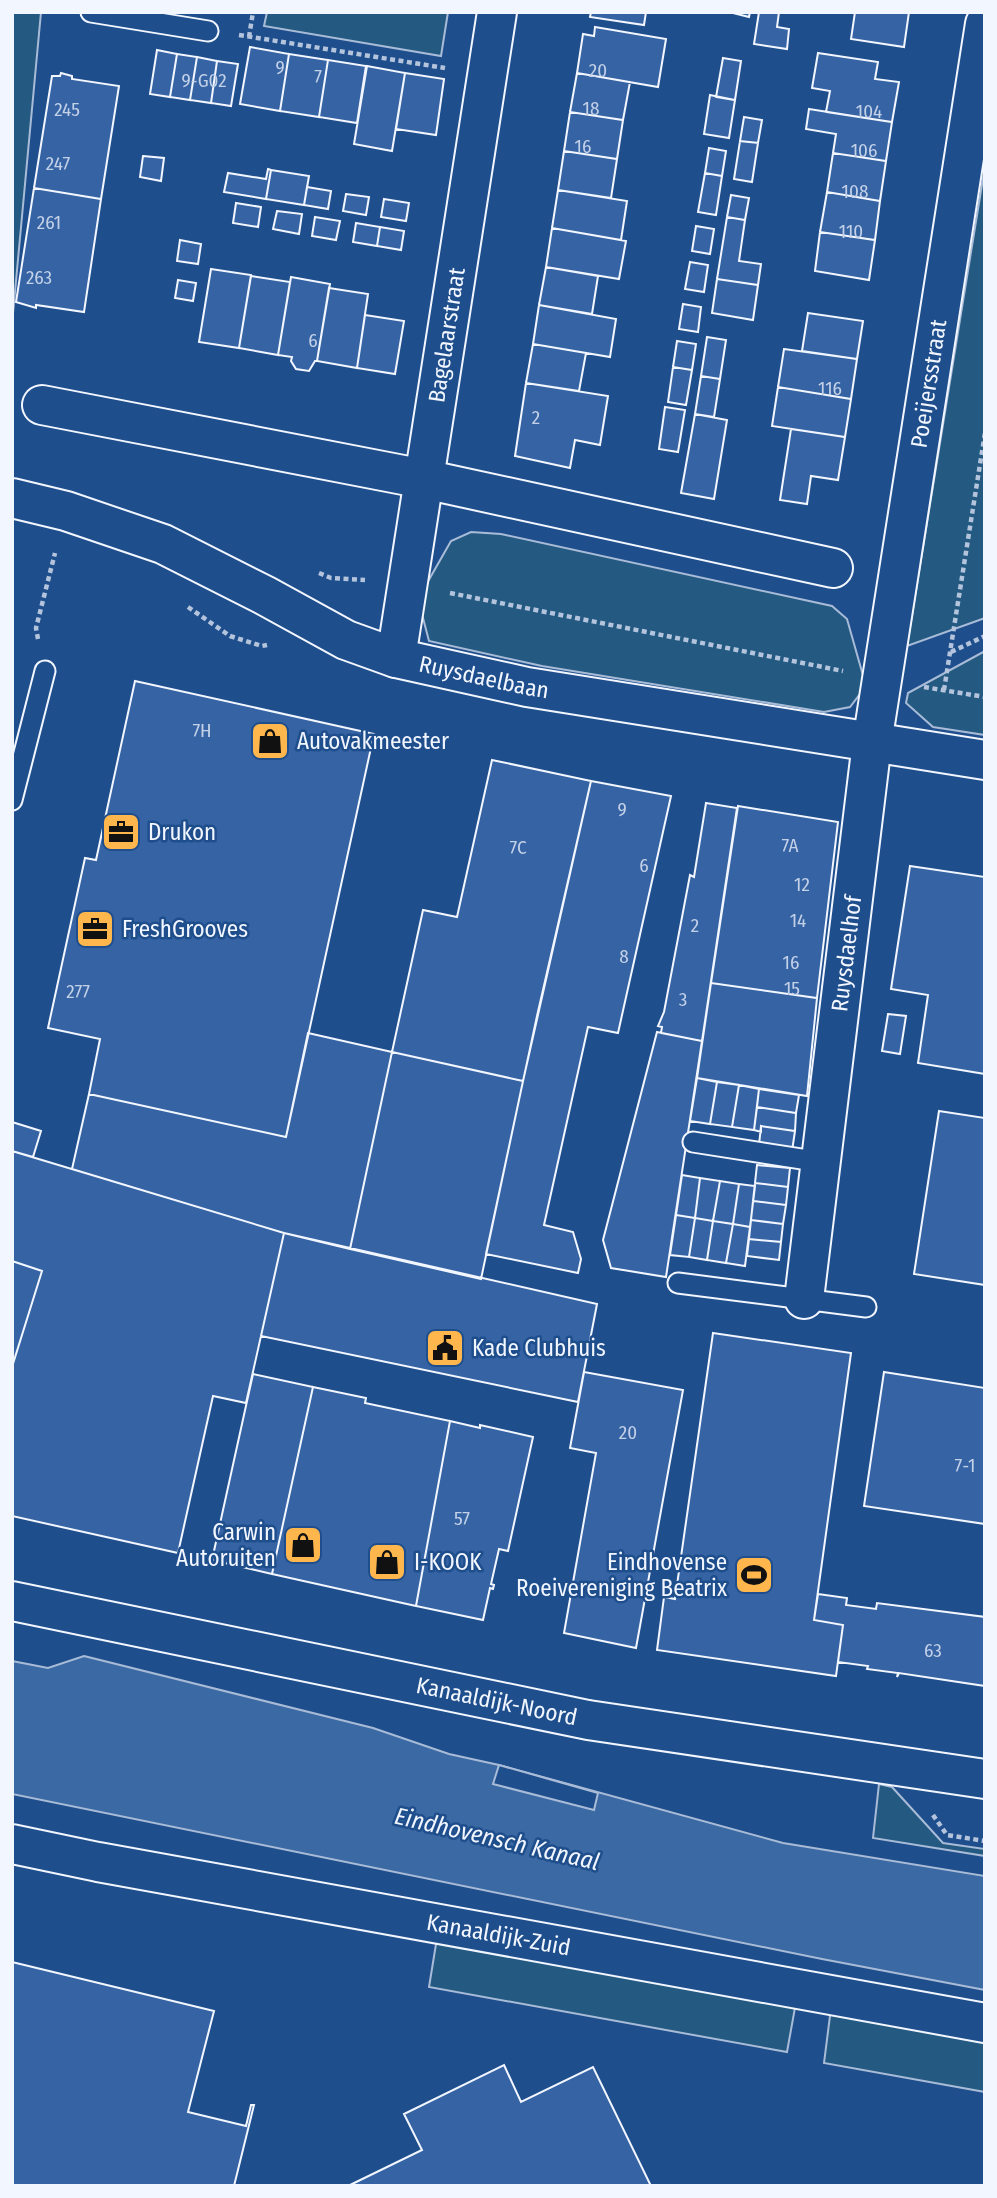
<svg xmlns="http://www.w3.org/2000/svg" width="997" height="2198" font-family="'Fira Sans Condensed',sans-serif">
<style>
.green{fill:#245a82;stroke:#a8bbd7;stroke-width:2}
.water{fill:#3b69a3;stroke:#a8bbd7;stroke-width:2}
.pier{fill:#1f4e8c;stroke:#a8bbd7;stroke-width:2}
.building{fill:#3563a3;stroke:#f2f6ff;stroke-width:2}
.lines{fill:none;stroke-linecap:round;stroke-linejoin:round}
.lane-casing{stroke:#f2f6ff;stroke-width:23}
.street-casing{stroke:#f2f6ff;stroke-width:42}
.secondary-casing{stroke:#f2f6ff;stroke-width:42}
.path{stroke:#b3c4dc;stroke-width:4.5;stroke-dasharray:5 3.5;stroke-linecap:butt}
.lane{stroke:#1f4e8c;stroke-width:19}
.street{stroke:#1f4e8c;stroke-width:38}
.secondary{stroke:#1f4e8c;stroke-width:38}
.labels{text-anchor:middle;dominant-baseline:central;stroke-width:5;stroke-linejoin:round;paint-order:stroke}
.number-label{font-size:19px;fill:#c3d1e8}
.street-label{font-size:23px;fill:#f2f6ff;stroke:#1f4e8c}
.poi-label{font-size:23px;fill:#f2f6ff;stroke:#1f4e8c;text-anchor:start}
.water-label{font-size:24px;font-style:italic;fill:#f2f6ff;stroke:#1f4e8c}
</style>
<rect width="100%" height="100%" fill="#1f4e8c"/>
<path class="green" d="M12 12H41L12 324Z
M267 12H448L441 56 264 26Z
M985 166V618L907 646Z
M471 532 501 534 832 606 847 619 866 686 850 707 824 712 542 666 429 641 418 599 451 541Z
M985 651V735L933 727 906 703 908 693Z
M879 1784 892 1787 943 1843 985 1849V1856L873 1838Z
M437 1938 796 2002 787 2052 429 1987Z
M831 2008 985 2037V2092L824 2063Z"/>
<path class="water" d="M84 1656 373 1728 449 1754 499 1765 783 1843 985 1876V1990L822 1959 12 1794V1661L48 1668Z"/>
<path class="pier" d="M499 1765 598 1793 594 1810 493 1784Z"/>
<path class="building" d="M591 12H646L644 25 590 17Z
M729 12H750L749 17Z
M759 12H779L777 27 789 29 787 49 754 44Z
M855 12H909L904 47 851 39Z
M595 27 666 39 658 87 577 73 583 34 594 36Z
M250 47 289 54 280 111 240 104Z
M157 50 177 54 170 97 150 94Z
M818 53 878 62 875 79 899 82 892 122 826 112 830 91 812 88Z
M177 54 197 57 190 100 170 97Z
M289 54 328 60 319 117 280 111Z
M197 57 217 61 211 103 190 100Z
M723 58 741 61 735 100 716 97Z
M328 60 366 66 357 123 319 117Z
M217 61 238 64 231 106 211 103Z
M367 66 405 73 392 151 354 144Z
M61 73 72 76V79L119 86 101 199 34 188 52 76H60Z
M405 73 444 79 436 135 396 129Z
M577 73 630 82 623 120 570 112Z
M710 95 735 100 729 138 704 134Z
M809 109 892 122 886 161 833 153 836 134 806 129Z
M570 112 623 120 617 159 564 151Z
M744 117 762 120 758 143 740 141Z
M740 141 758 143 752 182 734 179Z
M709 148 726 151 722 176 705 173Z
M564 151 617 159 611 198 558 190Z
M833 153 886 161 880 201 827 192Z
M143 156 164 158 161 181 140 177Z
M268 169 271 170 266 199 224 192 228 173 266 179Z
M271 170 309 176 304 205 266 199Z
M705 173 722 176 716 215 698 212Z
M307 187 331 191 328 209 304 205Z
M34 188 101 199 84 312 36 305V308L16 302Z
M558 190 627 201 621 240 552 228Z
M827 192 880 201 875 240 820 232Z
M346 194 369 197 366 215 343 211Z
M731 195 749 198 745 220 727 217Z
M384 199 409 203 406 221 381 217Z
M236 203 261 207 258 227 233 223Z
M277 211 302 214 299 234 273 229Z
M315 217 340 221 336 240 312 236Z
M727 217 745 220 739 261 761 264 758 285 717 279Z
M356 223 380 227 377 246 353 242Z
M696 226 714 229 710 254 692 251Z
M380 227 404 231 401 250 377 246Z
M552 228 626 241 619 279 546 267Z
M820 232 875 240 869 280 815 271Z
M180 240 201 244 198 264 177 261Z
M690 262 708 265 704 292 685 289Z
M546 267 598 276 592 314 539 305Z
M211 269 251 275 239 348 199 342Z
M251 276 290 282 278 355 239 348Z
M291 277 330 284 317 361H315L309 371 296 369 291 361 292 357 278 355Z
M717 279 758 285 753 320 712 313Z
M178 280 196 283 193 301 175 298Z
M329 288 368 294 357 368 317 361Z
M683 304 701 307 698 332 679 329Z
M539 305 616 319 610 357 533 344Z
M808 313 863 321 857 359 802 351Z
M365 315 404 321 395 374 357 368Z
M707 337 726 340 720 379 701 376Z
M677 341 696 344 692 370 673 367Z
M533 344 586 353 579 391 526 383Z
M784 349 857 359 851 399 778 387Z
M673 367 692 370 686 405 668 402Z
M701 376 720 379 714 417 695 414Z
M526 383 608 396 600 445 575 440 570 468 515 456Z
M778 387 851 399 845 437 772 426Z
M665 407 685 410 678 452 659 449Z
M695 414 727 420 714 499 681 493Z
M791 429 845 437 838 480 811 476 807 504 780 500Z
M135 681 374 734 286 1137 89 1094 100 1039 48 1028 85 858 96 860Z
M492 760 591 781 523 1081 392 1052 423 910 457 917Z
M591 781 671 796 618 1033 588 1027 544 1225 573 1232 581 1259 578 1273 486 1254 537 1016Z
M706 803 737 808 702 1041 661 1033 662 1027 658 1026 664 1012 690 875 694 877Z
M738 806 838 822 817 998 711 983Z
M910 866 985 877V1074L918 1063 928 995 891 989Z
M711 983 817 998 807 1096 697 1078Z
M888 1014 906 1016 900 1054 882 1051Z
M657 1032 702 1041 666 1277 611 1268 603 1240Z
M308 1033 392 1052 350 1249 284 1233 72 1169 89 1094 286 1137Z
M392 1052 523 1081 481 1279 350 1249Z
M697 1078 717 1082 710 1124 690 1121Z
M717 1082 739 1085 732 1127 710 1124Z
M739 1085 759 1089 754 1130 732 1127Z
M759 1089 799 1095 796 1113 757 1107Z
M757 1107 796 1113 795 1131 761 1126V1132L754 1130Z
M939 1111 985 1118V1285L914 1274Z
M12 1122 41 1131 33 1157 12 1151Z
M761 1126 795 1131 792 1151 759 1145Z
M12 1151 284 1233 246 1403 213 1396 178 1553 12 1516V1367L42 1271 12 1261Z
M757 1165 790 1168 788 1187 755 1183Z
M682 1175 700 1178 695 1218 676 1215Z
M700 1178 720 1181 713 1221 695 1218Z
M720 1181 739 1184 733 1224 713 1221Z
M755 1183 788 1187 786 1205 753 1201Z
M739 1184 755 1186 750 1227 733 1224Z
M753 1201 786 1205 783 1224 751 1220Z
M676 1215 695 1218 689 1257 670 1255Z
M695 1218 713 1221 707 1260 689 1257Z
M751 1220 783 1224 781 1242 749 1239Z
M713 1221 733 1224 726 1263 707 1260Z
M733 1224 750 1227 745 1266 726 1263Z
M284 1233 597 1304 578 1402 261 1336Z
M749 1239 781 1242 779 1260 747 1256Z
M12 1261 42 1271 12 1367Z
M713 1333 851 1353 814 1620 843 1625 836 1676 657 1650 664 1597 675 1599Z
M584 1372 683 1390 636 1648 564 1633 596 1453 570 1448Z
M884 1372 985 1388V1524L864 1506Z
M253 1374 313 1387 272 1574 212 1560Z
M313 1387 366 1398 365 1403 450 1421 416 1606 272 1574Z
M450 1421 480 1428V1425L533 1437 508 1551 499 1549 491 1584 494 1585 493 1589 490 1588 483 1620 416 1606Z
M818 1594 847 1598 846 1605 876 1609 877 1603 985 1617V1686L899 1673 897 1677 898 1673 867 1669 868 1666 838 1662 843 1625 814 1620Z
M12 1962 214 2011 188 2112 246 2126 251 2105H254L234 2186H12Z
M504 2065 521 2102 593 2067 651 2186H348L422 2150 404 2114Z"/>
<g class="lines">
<defs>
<path id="lane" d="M91 12 208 31
M12 800 45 671
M693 1142 821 1162
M678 1283 866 1307"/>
<g id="street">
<path d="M42 405 424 479 833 568"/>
<path id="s1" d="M396 658 497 12"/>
<path id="s2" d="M804 1299 872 743 985 24"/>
<path id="s3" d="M12 1601 588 1720 985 1779"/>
<path id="s4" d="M12 1844 98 1862 985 2023"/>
</g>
<g id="secondary">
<path id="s5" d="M12 498 66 511 163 544 264 595 346 640 396 658 527 687 985 760"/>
</g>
</defs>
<use href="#lane" class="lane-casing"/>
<use href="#street" class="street-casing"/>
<use href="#secondary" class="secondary-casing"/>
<path class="path" d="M239 35 445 68
M249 37 253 12
M319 573 331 578 365 580
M450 593 843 671
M188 607 230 636 262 646 267 645
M38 639 36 628 55 553
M951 652 985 636
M924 687 985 697
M944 690 985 433
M933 1815 947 1835 985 1841"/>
<use href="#lane" class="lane"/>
<use href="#street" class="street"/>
<use href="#secondary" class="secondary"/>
</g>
<defs>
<symbol id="shop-square" viewBox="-11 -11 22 22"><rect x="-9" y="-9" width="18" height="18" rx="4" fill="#ffb74d" stroke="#1f4e8c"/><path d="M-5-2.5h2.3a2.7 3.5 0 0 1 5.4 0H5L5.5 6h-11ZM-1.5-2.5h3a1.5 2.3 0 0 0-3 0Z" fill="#111"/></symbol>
<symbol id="office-square" viewBox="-11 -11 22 22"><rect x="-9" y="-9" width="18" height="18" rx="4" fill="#ffb74d" stroke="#1f4e8c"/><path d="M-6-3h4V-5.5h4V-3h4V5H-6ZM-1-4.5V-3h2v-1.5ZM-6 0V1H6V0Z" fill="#111"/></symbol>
<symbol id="civic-square" viewBox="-11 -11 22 22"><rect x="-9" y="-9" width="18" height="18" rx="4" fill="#ffb74d" stroke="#1f4e8c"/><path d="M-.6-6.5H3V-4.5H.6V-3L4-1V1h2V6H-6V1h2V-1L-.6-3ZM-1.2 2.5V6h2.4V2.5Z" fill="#111"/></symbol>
<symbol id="stadium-square" viewBox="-11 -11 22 22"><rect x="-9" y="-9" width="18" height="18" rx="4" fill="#ffb74d" stroke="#1f4e8c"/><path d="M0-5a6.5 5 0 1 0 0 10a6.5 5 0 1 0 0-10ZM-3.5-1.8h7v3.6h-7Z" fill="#111"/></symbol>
</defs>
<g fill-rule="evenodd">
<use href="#shop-square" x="248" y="719" width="44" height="44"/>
<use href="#office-square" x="99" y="810" width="44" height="44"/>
<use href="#office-square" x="73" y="907" width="44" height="44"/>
<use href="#civic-square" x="423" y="1326" width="44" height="44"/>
<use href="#shop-square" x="281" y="1523" width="44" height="44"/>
<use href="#shop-square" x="365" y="1540" width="44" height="44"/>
<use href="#stadium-square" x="732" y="1553" width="44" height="44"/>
</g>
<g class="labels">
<g class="number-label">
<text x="280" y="67">9</text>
<text x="598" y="70">20</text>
<text x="318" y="76">7</text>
<text x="204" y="80">9-G02</text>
<text x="591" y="108">18</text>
<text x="67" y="109">245</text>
<text x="869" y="111">104</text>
<text x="583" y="146">16</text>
<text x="864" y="150">106</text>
<text x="58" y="163">247</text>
<text x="855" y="191">108</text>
<text x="49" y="222">261</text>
<text x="851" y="231">110</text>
<text x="39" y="277">263</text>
<text x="313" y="340">6</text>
<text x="830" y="388">116</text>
<text x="536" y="417">2</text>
<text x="202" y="730">7H</text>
<text x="622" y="809">9</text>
<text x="790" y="845">7A</text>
<text x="518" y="847">7C</text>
<text x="644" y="865">6</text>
<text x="802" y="884">12</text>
<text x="798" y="920">14</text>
<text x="695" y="925">2</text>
<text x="624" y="956">8</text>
<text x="791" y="962">16</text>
<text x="792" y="988">15</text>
<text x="78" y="991">277</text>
<text x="683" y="999">3</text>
<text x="628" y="1432">20</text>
<text x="965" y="1465">7-1</text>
<text x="462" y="1518">57</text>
<text x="933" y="1650">63</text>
</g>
<g class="street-label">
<text stroke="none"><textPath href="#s1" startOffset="327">Bagelaarstraat</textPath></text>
<text stroke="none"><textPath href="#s2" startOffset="924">Poeijersstraat</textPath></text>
<text stroke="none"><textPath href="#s5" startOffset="508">Ruysdaelbaan</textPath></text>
<text stroke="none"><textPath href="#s2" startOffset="348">Ruysdaelhof</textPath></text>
<text stroke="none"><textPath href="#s3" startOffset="495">Kanaaldijk-Noord</textPath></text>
<text stroke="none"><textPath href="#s4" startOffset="495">Kanaaldijk-Zuid</textPath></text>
</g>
<g class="poi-label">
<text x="297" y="741">Autovakmeester</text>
<text x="148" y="832">Drukon</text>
<text x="122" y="929">FreshGrooves</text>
<text x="472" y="1348">Kade Clubhuis</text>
<text x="276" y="1532" text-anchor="end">Carwin<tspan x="276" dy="26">Autoruiten</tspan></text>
<text x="414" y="1562">I-KOOK</text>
<text x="727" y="1562" text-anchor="end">Eindhovense<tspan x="727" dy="26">Roeivereniging Beatrix</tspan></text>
</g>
<g class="water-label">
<text transform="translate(497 1839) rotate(13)">Eindhovensch Kanaal</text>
</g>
</g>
<rect width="997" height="2198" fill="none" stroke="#f2f6ff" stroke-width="28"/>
</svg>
